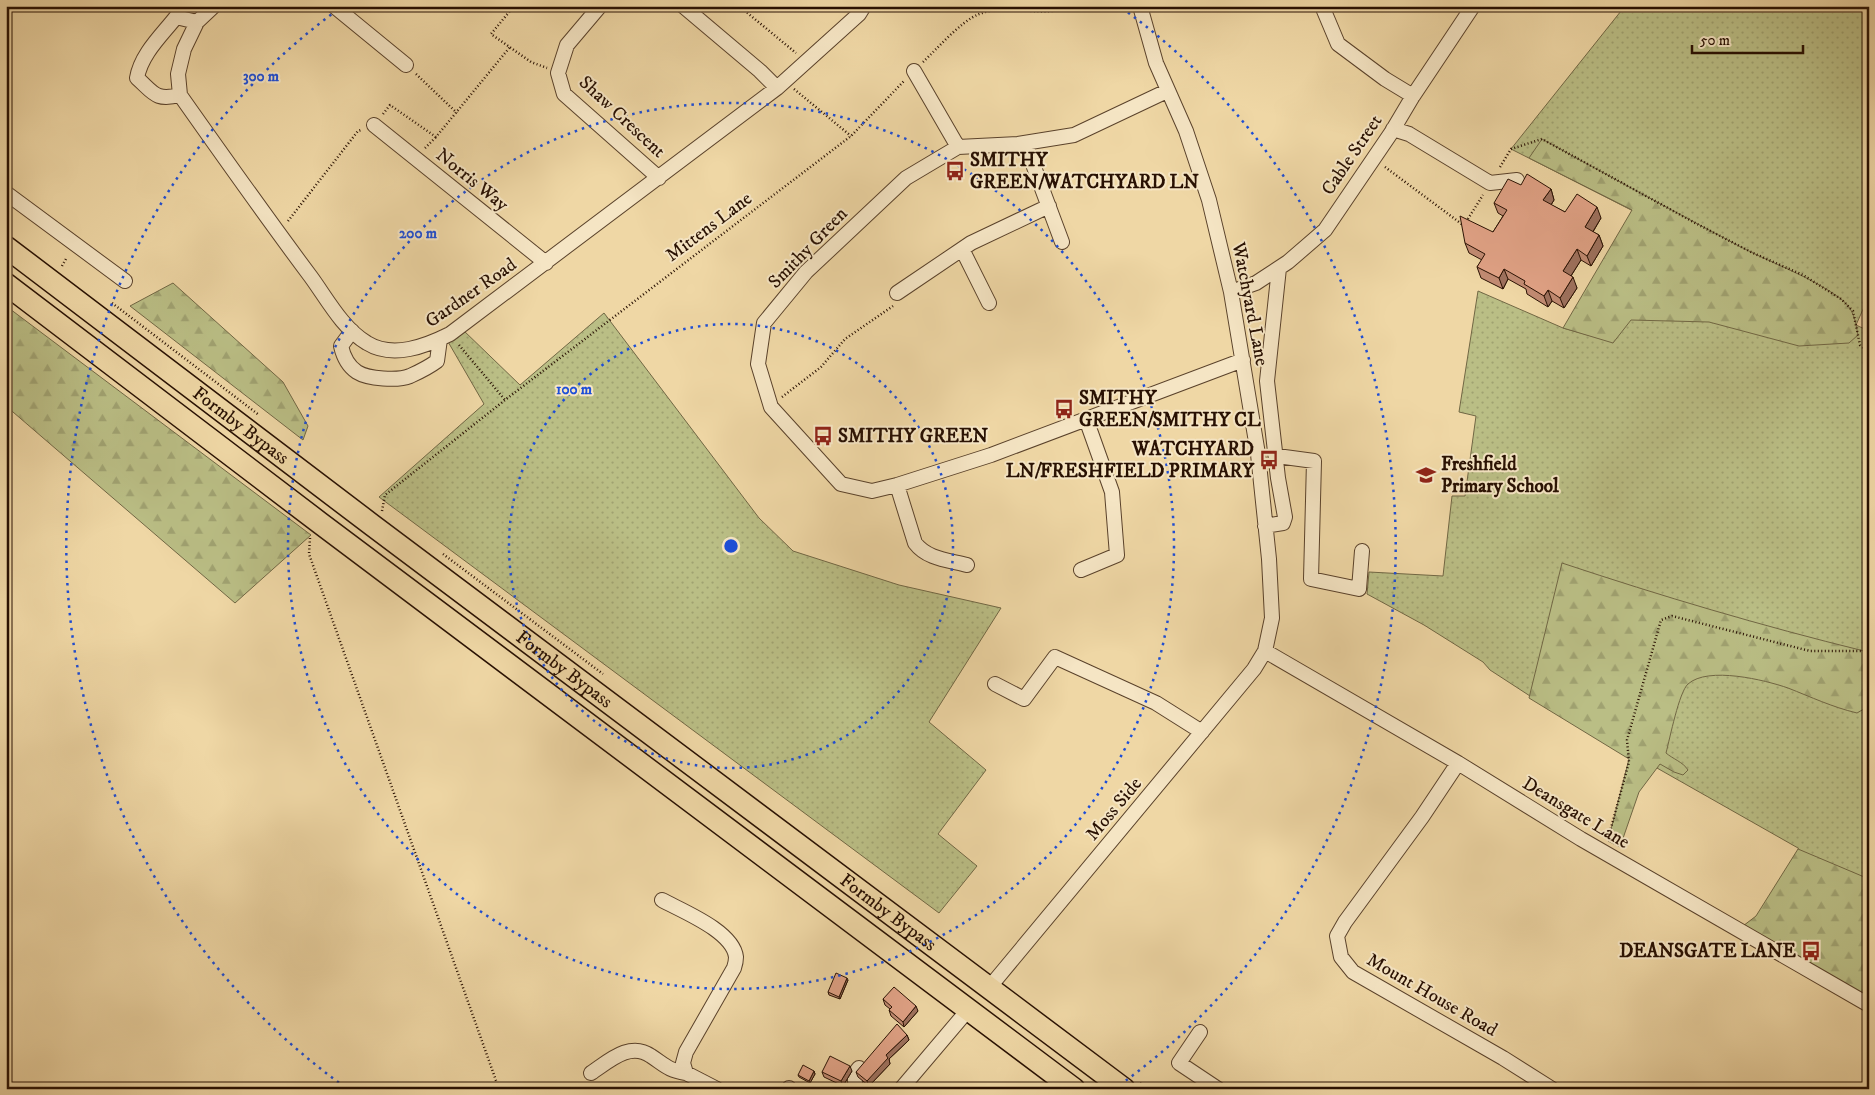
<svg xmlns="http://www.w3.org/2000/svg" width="1875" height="1095" font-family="'IM FELL DW Pica',serif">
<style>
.grass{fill:url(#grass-dots);stroke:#716744}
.forest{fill:url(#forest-firs);stroke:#716744}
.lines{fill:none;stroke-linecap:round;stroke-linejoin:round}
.minor-casing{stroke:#5a422b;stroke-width:16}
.highway-casing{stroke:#281002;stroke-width:24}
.path{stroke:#281002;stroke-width:2.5;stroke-dasharray:1 2.5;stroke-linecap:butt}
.minor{stroke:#f5e5c4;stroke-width:14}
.highway{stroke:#efd7a5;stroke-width:21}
.wall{fill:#c28b73;stroke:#281002}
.shaded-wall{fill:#9e715e;stroke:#281002}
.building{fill:#e1a286;stroke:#281002}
.ring{fill:none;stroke:#1d4ed8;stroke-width:2.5;stroke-dasharray:2.5 5}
.labels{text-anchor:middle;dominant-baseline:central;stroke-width:4;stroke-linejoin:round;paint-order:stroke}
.street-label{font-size:19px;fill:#281002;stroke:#f5e5c4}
.poi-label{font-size:19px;font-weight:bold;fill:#281002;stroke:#f5e5c4;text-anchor:start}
.centre{fill:#1d4ed8;stroke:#f5e5c4;stroke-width:2.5}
.ring-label{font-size:15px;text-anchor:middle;font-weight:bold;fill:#1d4ed8;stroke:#f5e5c4;stroke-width:4;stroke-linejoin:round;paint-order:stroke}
</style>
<defs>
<pattern id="grass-dots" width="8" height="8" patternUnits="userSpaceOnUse" patternTransform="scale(1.25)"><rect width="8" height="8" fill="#babe85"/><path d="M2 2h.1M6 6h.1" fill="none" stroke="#a0a271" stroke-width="1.8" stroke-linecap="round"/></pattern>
<pattern id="forest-firs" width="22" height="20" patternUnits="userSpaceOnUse" patternTransform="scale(1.25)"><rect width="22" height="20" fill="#babe85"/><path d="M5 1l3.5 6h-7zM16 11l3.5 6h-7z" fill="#a0a271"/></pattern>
</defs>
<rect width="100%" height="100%" fill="#efd7a5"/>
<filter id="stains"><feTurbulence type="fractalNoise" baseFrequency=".004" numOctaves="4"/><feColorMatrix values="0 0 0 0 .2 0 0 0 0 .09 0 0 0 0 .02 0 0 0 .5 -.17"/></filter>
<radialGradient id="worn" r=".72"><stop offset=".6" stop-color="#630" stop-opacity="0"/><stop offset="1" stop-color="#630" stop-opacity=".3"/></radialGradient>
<path class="grass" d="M1625 6H1869V296L1856 325 1869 331V982L1798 848 1530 696 1490 670 1483 662 1424 625 1367 594 1369 572 1443 576 1452 496H1465L1476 416 1459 412 1478 291 1563 328 1613 342 1643 216 1511 149Z
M604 313 759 518 793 551 899 585 1001 608 929 722 986 770 938 834 977 866 939 913 379 497 484 404 447 340 462 329 520 385Z"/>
<path class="forest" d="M1542 139C1607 175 1673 211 1739 246 1773 264 1810 276 1841 299 1854 309 1855 320 1858 335L1849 343 1799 346 1709 322 1631 320 1613 343 1563 328 1632 210 1529 158Z
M173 283 283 382 308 426 303 440 130 306Z
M6 306 311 535 235 603 6 406Z
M1562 563C1661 596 1762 626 1864 651L1869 645V706L1857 713C1832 707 1811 697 1788 688 1765 680 1708 666 1688 684 1679 692 1670 738 1666 753 1673 759 1683 762 1688 770L1683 775 1674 772 1660 764 1639 792 1620 847 1608 841 1629 759 1529 698Z
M1798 849 1869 879V999L1743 926 1756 916Z"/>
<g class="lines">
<defs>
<path id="minor" d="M214 6 197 22 184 49 178 74 180 95C223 156 266 217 311 277 327 299 343 329 367 343 393 359 426 346 450 334L777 88 859 14 864 6
M334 6 406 65
M600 6 567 45 558 73 564 94 659 178
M683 6 760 71 777 88
M1322 6 1338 44 1385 79 1413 96
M914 71 958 147
M1167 91 1074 135 1018 144 958 147 906 178 806 272 764 323 758 364 771 407 841 484 872 491 897 485 991 455 1243 360
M180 95C155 101 154 93 137 78 141 54 162 35 176 17L197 22
M374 125 546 263
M1393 129 1409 134 1490 183 1517 180
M1025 143 1062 242
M6 193 125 281
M962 249 989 303
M1231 292 1256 283 1288 262 1325 230 1391 133 1413 96 1473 6
M897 293 971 243 1049 206
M352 331 341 346C343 355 348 366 357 372 368 379 398 381 410 376 419 372 429 367 437 361L440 339
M1277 456 1314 461 1311 579 1359 589 1362 551
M897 485 915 543C927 559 948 560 967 565
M1265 526 1283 523 1285 517 1278 478 1267 381 1279 268
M1081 570 1117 555 1112 492 1086 419
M1265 651 1458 763 1581 839 1869 1005
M995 684 1024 699 1055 657 1156 703 1202 732
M1458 763 1422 817 1345 922 1337 936 1341 957 1353 972 1503 1058 1552 1089
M662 900C682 911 733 931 736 957 736 960 735 965 734 968L686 1052 683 1063 686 1073 717 1089
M988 989 1254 669 1265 651 1272 618 1269 559 1258 454 1231 292 1209 200 1186 131 1156 63 1140 6
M1200 1032 1179 1063 1218 1089
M591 1073C609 1061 630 1041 651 1056 666 1066 668 1070 686 1073
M789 1089V1088
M857 1089C854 1081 853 1074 859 1068
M901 1089 968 1010"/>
<g id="highway">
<path id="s1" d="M6 247 372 525 1124 1089"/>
<path d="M6 284 320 523 1074 1089"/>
</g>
</defs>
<use href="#minor" class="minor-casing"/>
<use href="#highway" class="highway-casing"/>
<path class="path" d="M514 6 491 34 531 62 547 68
M739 6 796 53
M923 62C938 48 960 22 979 14 1007 3 1047 19 1070 6
M416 74 457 113
M794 89 851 136
M383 114 390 105 436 137 510 47
M425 148 436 137
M1385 167 1463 225
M1500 167 1511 149 1542 139 1697 224 1753 253 1803 275 1841 299 1853 311 1860 345 1869 353
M288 221 358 131 361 130
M1466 222 1483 195
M62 266 67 257
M112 303 259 415
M459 345 505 400
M782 397 821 367 845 339 893 306
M382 511 385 495 505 400 851 136 905 80
M310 538 309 554 499 1089
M443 554 603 674
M1608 839 1629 762 1627 740 1661 620 1672 616 1810 651H1864L1869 650
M1140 1083 1149 1089"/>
<use href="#minor" class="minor"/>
<use href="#highway" class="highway"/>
</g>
<path class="wall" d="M1551 189 1554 200 1551 205 1565 212 1601 218 1593 232 1599 235 1603 246 1591 266 1581 260 1571 276 1577 288 1564 308 1552 301 1548 307 1527 294 1526 289 1508 279 1503 289 1481 278 1477 267 1482 260 1469 253 1465 243 1493 232 1503 216 1498 213 1494 203Z
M848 980 840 999 829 995 828 992Z
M883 999 918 1011 904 1027 891 1016 889 1010 890 1009 885 1005Z
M907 1035 909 1040 889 1059 890 1064 869 1086 858 1077 856 1072Z
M814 1071 815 1074 810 1083 799 1077 798 1075Z
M852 1071 843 1086 824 1077 822 1072Z"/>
<path class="shaded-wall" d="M1551 189 1554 200 1547 211 1543 200Z
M1597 207 1601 218 1589 238 1585 227Z
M1599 235 1603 246 1591 266 1587 256Z
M1577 249 1581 260 1567 282 1563 271Z
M1504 269 1508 279 1503 289 1499 278Z
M1573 277 1577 288 1564 308 1560 298Z
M1548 290 1552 301 1548 307 1544 296Z
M847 978 848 980 840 999 839 997Z
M916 1006 918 1011 904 1027 903 1022Z
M907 1035 909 1040 889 1059 890 1064 869 1086 867 1081 886 1055Z
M850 1066 852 1071 843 1086 841 1081Z
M814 1071 815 1074 810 1083 809 1081Z"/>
<path class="building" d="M1527 174 1551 189 1543 200 1565 212 1577 194 1597 207 1585 227 1599 235 1587 256 1577 249 1563 271 1573 277 1560 298 1548 290 1544 296 1524 284 1525 281 1504 269 1499 278 1477 267 1485 254 1465 243 1460 216 1493 232 1507 210 1494 203 1508 179 1521 185Z
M836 973 847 978 839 997 828 992Z
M894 987 916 1006 903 1022 889 1010 892 1007 883 999Z
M897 1024 907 1035 886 1055 888 1058 867 1081 856 1072Z
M830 1056 850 1066 841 1081 822 1072Z
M803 1065 814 1071 809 1081 798 1075Z"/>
<g class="ring">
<circle cx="731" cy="546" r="222"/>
<circle cx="731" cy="546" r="443"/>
<path d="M345 1087A665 665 0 0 1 340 8M1122 8A665 665 0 0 1 1117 1087"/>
</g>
<defs>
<symbol id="bus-bare" viewBox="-9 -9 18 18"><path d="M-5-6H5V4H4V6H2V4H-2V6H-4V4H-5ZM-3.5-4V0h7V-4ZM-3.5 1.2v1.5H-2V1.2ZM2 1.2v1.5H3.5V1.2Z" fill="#8f2418" stroke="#f5e5c4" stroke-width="2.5" paint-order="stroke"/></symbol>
<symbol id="school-bare" viewBox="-9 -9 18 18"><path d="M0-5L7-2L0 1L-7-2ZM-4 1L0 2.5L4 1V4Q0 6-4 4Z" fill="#8f2418" stroke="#f5e5c4" stroke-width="2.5" paint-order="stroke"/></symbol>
</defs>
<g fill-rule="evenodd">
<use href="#bus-bare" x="941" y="157" width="28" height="28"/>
<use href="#bus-bare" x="1050" y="395" width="28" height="28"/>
<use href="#bus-bare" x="809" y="422" width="28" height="28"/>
<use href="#bus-bare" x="1255" y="446" width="28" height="28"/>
<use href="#school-bare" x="1412" y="461" width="28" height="28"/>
<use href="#bus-bare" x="1797" y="937" width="28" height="28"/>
</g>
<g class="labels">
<g class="street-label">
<text transform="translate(622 117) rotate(43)">Shaw Crescent</text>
<text transform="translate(1352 155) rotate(-56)">Cable Street</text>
<text transform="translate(472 180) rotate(39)">Norris Way</text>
<text transform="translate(709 227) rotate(-37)">Mittens Lane</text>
<text transform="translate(808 248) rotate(-46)">Smithy Green</text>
<text transform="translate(471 293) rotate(-35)">Gardner Road</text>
<text transform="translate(1250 304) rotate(79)">Watchyard Lane</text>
<text stroke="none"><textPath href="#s1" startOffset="295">Formby Bypass</textPath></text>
<text stroke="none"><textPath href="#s1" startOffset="700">Formby Bypass</textPath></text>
<text transform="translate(1114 809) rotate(-50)">Moss Side</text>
<text transform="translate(1576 813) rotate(31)">Deansgate Lane</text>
<text stroke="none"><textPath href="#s1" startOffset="1105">Formby Bypass</textPath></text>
<text transform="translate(1432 995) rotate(30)">Mount House Road</text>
</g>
<g class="poi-label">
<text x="970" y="160">SMITHY<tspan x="970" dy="22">GREEN/WATCHYARD LN</tspan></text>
<text x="1079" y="398">SMITHY<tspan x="1079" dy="22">GREEN/SMITHY CL</tspan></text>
<text x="838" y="436">SMITHY GREEN</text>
<text x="1254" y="449" text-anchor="end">WATCHYARD<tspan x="1254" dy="22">LN/FRESHFIELD PRIMARY</tspan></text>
<text x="1441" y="464">Freshfield<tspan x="1441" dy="22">Primary School</tspan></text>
<text x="1796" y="951" text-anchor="end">DEANSGATE LANE</text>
</g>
</g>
<circle cx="731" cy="546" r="8" class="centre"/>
<g class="ring-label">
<text x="261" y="81">300 m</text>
<text x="418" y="238">200 m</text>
<text x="574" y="394">100 m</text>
</g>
<rect width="1875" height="1095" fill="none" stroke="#efd7a5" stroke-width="25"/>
<rect x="8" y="8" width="1860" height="1080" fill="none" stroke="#281002" stroke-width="2.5"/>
<rect x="12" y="12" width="1850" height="1070" fill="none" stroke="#281002"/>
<path d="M1692 45v8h111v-8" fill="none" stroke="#281002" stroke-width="2.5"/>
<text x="1700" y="45" font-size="15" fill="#281002" stroke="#f5e5c4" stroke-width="4" paint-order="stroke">50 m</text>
<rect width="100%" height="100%" filter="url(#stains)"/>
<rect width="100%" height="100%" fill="url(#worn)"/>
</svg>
